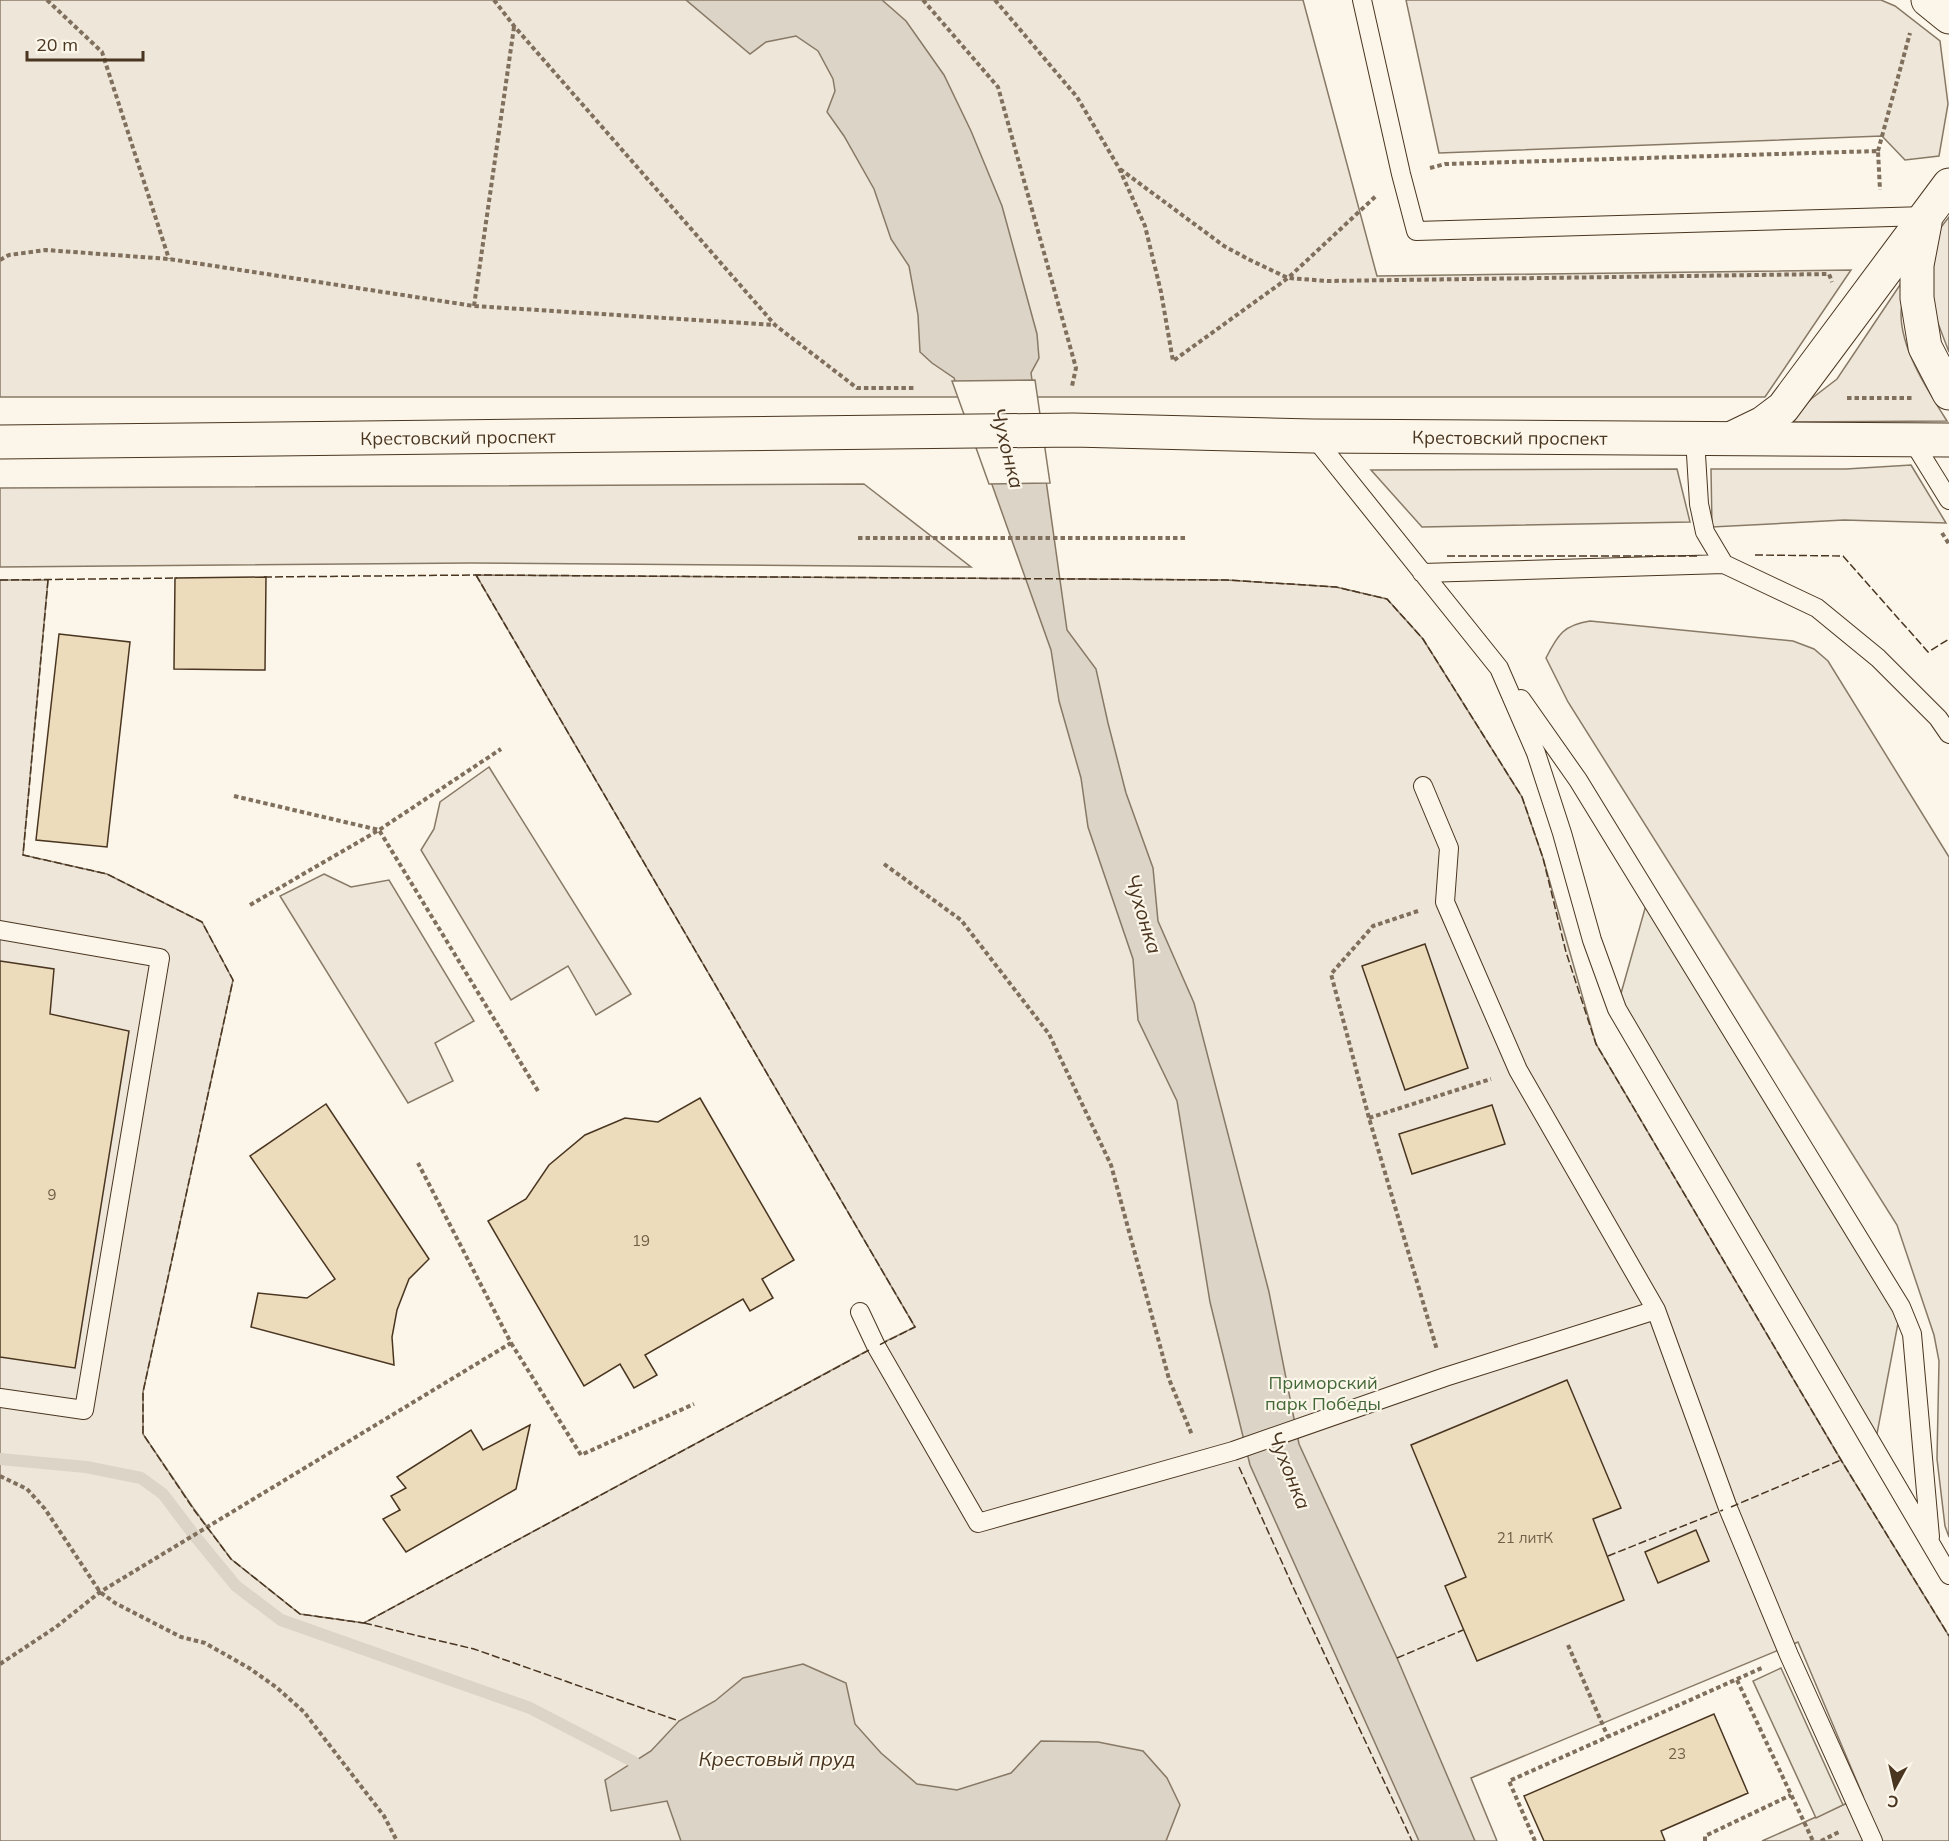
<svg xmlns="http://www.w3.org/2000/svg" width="1949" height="1841" font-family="Mulish,sans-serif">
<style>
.green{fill:#ede6d9;stroke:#887966;stroke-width:1.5}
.parking{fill:#ede7d9;stroke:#887966;stroke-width:1.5}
.water{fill:#dcd4c6;stroke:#887966;stroke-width:1.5}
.pier{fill:#fbf6e9;stroke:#887966;stroke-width:1.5}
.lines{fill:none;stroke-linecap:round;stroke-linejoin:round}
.stream{stroke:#dcd4c6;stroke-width:12}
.building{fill:#ecdcbc;stroke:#4a3520;stroke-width:1.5}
.lane-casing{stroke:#4a3520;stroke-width:20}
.secondary-casing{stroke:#4a3520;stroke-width:35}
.path{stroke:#7f6f5c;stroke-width:4;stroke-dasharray:4.5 3;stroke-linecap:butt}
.lane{stroke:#fbf6e9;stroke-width:18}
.secondary{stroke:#fbf6e9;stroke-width:33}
.fence{stroke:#4a3520;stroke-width:1.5;stroke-dasharray:8 3;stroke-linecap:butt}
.labels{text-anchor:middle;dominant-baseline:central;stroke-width:4.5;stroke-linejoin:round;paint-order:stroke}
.number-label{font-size:15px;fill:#725f47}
.street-label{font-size:18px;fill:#4a3520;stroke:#fbf6e9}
.park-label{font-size:18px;fill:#436837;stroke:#fbf6e9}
.water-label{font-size:20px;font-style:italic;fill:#4a3520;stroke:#fbf6e9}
</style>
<rect width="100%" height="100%" fill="#fbf6e9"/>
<path class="green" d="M0 0H1303L1377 276 1851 270 1765 397H0Z
M1406 0H1881L1895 6 1940 41 1948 104 1939 156 1905 160 1882 136 1439 153Z
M1949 217V352L1931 305 1934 236Z
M1908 273C1906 286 1901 301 1901 314 1901 350 1928 391 1947 421L1789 422 1811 399 1837 379Z
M1911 465 1946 523 1844 520 1712 527 1711 469H1846Z
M1677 469 1690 522 1422 527 1371 470Z
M864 484 971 567 471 563 0 567V488Z
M476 575 1227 580 1336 587 1387 599 1423 639 1522 797 1543 858 1596 1044 1841 1460 1949 1636V1841H1762L1863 1796 1798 1642 1471 1778 1497 1841H0V580H48L23 855 107 874 202 922 233 980 143 1392V1434L194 1509 231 1559 300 1614 364 1623 876 1346 915 1327Z
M1590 621 1793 641 1814 649 1828 661 1949 857V1537L1945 1526 1937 1459 1939 1361 1934 1335 1897 1225 1568 702 1546 658C1558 634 1564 625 1590 621Z
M489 767 631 994 596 1015 568 966 511 1000 421 850 434 829 440 802Z
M324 874 351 887 389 880 474 1021 435 1043 453 1081 408 1103 280 896Z"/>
<path class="parking" d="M1646 905 1899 1318 1876 1439 1618 1004Z
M1781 1668 1843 1805 1816 1818 1753 1681Z"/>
<path class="water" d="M686 0H882L906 21 944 75 971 131 1002 206 1037 334 1039 358 1031 373 1067 630 1096 669 1108 723 1126 793 1153 868 1158 921 1194 1003 1269 1292 1299 1444 1397 1658 1475 1841H1419L1250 1465 1210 1302 1177 1101 1138 1020 1133 959 1088 827 1081 778 1059 701 1051 650 954 378 932 363 920 352 918 315 909 266 891 239 874 189 844 136 827 112 835 91 833 79 818 51 796 36 766 42 750 54Z
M803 1664 846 1683 855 1724 881 1753 917 1784 957 1790 1011 1773 1041 1741 1098 1742 1143 1751 1167 1778 1180 1805 1166 1841H681L667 1801 611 1811 605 1780 651 1751 679 1721 715 1701 743 1678Z"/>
<path class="pier" d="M1035 380 1050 483 989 484 952 381Z"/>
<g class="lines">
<path class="stream" d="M0 1459 86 1467 141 1478 163 1494 194 1535 236 1586 281 1620 530 1708 634 1762"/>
</g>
<path class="building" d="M266 577 265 670 174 669 175 578Z
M59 634 130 642 107 847 36 840Z
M1425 944 1468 1068 1405 1090 1362 966Z
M0 961 54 969 50 1014 129 1031 75 1368 0 1357Z
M700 1098 794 1260 762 1279 773 1298 750 1311 743 1299 645 1355 657 1375 634 1388 620 1364 584 1386 488 1221 526 1199 549 1165 585 1135 625 1118 658 1122Z
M326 1104 429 1259 409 1279 397 1310 392 1337 394 1365 251 1327 258 1293 307 1298 335 1279 250 1156Z
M1492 1105 1505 1144 1412 1174 1399 1134Z
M1567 1380 1621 1508 1593 1519 1624 1600 1477 1661 1445 1586 1466 1577 1411 1445Z
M530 1425 516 1489 406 1552 383 1519 400 1510 391 1496 406 1488 397 1477 471 1430 483 1450Z
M1696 1530 1709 1561 1658 1583 1645 1552Z
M1714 1714 1748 1793 1661 1831 1665 1841H1544L1524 1796Z"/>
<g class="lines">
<defs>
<path id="lane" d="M1362 0 1401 174 1416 231 1926 216
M1313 436 1499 668 1536 753 1562 833 1592 940 1617 1009 1949 1575
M1695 438 1699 504 1705 532 1724 564 1817 608 1878 658 1938 718 1949 734
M1912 440 1949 500
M1422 573 1724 564
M1521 699 1578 780 1901 1307 1912 1334 1930 1537
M1423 786 1449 848 1445 902 1518 1070 1656 1310 1728 1508 1789 1655 1873 1841
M0 930 160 958 84 1410 0 1398
M860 1312 876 1346 978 1523 1233 1451 1445 1377 1656 1310"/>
<g id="secondary">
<path d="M1928 0 1949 17"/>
<path d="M1925 223 1917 265V298L1925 347 1949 393"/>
<path d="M1734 437 1763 423 1783 408 1949 185"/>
<path id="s1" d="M0 442 1073 430 1313 436 1949 440"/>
</g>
</defs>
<use href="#lane" class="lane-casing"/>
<use href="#secondary" class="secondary-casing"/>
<path class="path" d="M47 0 102 52 169 259
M494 0 514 26 775 325 857 388H914
M923 0 998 87 1076 368 1072 386
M995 0 1077 97 1119 168 1145 226 1161 292 1173 361 1288 278 1377 195
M1878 151 1910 33
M1430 168 1445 164 1878 151 1880 190
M1120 169 1224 246 1250 260 1288 278 1327 281 1829 274 1832 282
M0 260 9 255 46 250 169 259 474 306 775 325
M474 306 514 27
M1847 398H1912
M1942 533 1949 544
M858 538H1187
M234 796 379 830 538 1091
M884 864 961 920 1049 1034 1111 1165 1169 1379 1192 1435
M250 905 379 830 501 749
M1418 911 1373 926 1331 974 1369 1118 1437 1350
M1369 1118 1491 1079
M511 1343 581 1455 694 1404
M0 1476 27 1489 45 1509 100 1592 115 1603 181 1637 205 1643 249 1668 276 1687 304 1712 384 1816 397 1841
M1568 1645 1608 1737
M0 1664 56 1627 100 1592 511 1343 418 1163
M1737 1680 1813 1841
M1535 1841 1509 1781 1764 1667
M1705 1841V1836L1791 1795
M1821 1841 1839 1832"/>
<use href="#lane" class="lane"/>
<use href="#secondary" class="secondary"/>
<path class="fence" d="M1755 555 1843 556 1928 652 1949 639
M1447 556H1697
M476 575 915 1327 879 1345
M264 577 476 575 1227 580 1336 587 1387 599 1423 639 1522 797 1543 858 1566 952 1596 1044 1841 1460 1949 1636
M0 580 177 578
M48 580 23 855 107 874 202 922 233 980 143 1392V1434L194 1510 231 1559 300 1614 364 1623 871 1349
M1239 1467 1294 1589 1412 1841
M1731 1507 1841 1460
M1608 1556 1723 1510
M364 1623 474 1649 679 1721
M1397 1658 1463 1630"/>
</g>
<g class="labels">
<g class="number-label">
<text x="52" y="1194">9</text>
<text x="641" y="1240">19</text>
<text x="1525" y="1537">21 литК</text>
<text x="1677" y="1753">23</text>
</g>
<g class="street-label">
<text stroke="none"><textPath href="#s1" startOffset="458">Крестовский проспект</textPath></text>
<text stroke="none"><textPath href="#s1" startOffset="1510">Крестовский проспект</textPath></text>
</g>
<g class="park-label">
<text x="1323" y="1382">Приморский<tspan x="1323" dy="21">парк Победы</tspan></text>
</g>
<g class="water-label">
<text transform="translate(1008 448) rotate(76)">Чухонка</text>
<text transform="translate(1144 914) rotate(73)">Чухонка</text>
<text transform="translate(1290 1470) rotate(68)">Чухонка</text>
<text x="777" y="1758">Крестовый пруд</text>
</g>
</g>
<g transform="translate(1895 1787) rotate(188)" stroke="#fbf6e9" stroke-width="4.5" paint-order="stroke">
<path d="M0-4.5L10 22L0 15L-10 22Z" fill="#4a3520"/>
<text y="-9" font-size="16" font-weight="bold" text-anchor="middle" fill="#4a3520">С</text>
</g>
<path d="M27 51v9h116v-9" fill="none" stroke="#4a3520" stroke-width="3"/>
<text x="36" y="51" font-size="18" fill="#4a3520" stroke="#fbf6e9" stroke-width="4.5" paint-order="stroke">20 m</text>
</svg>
